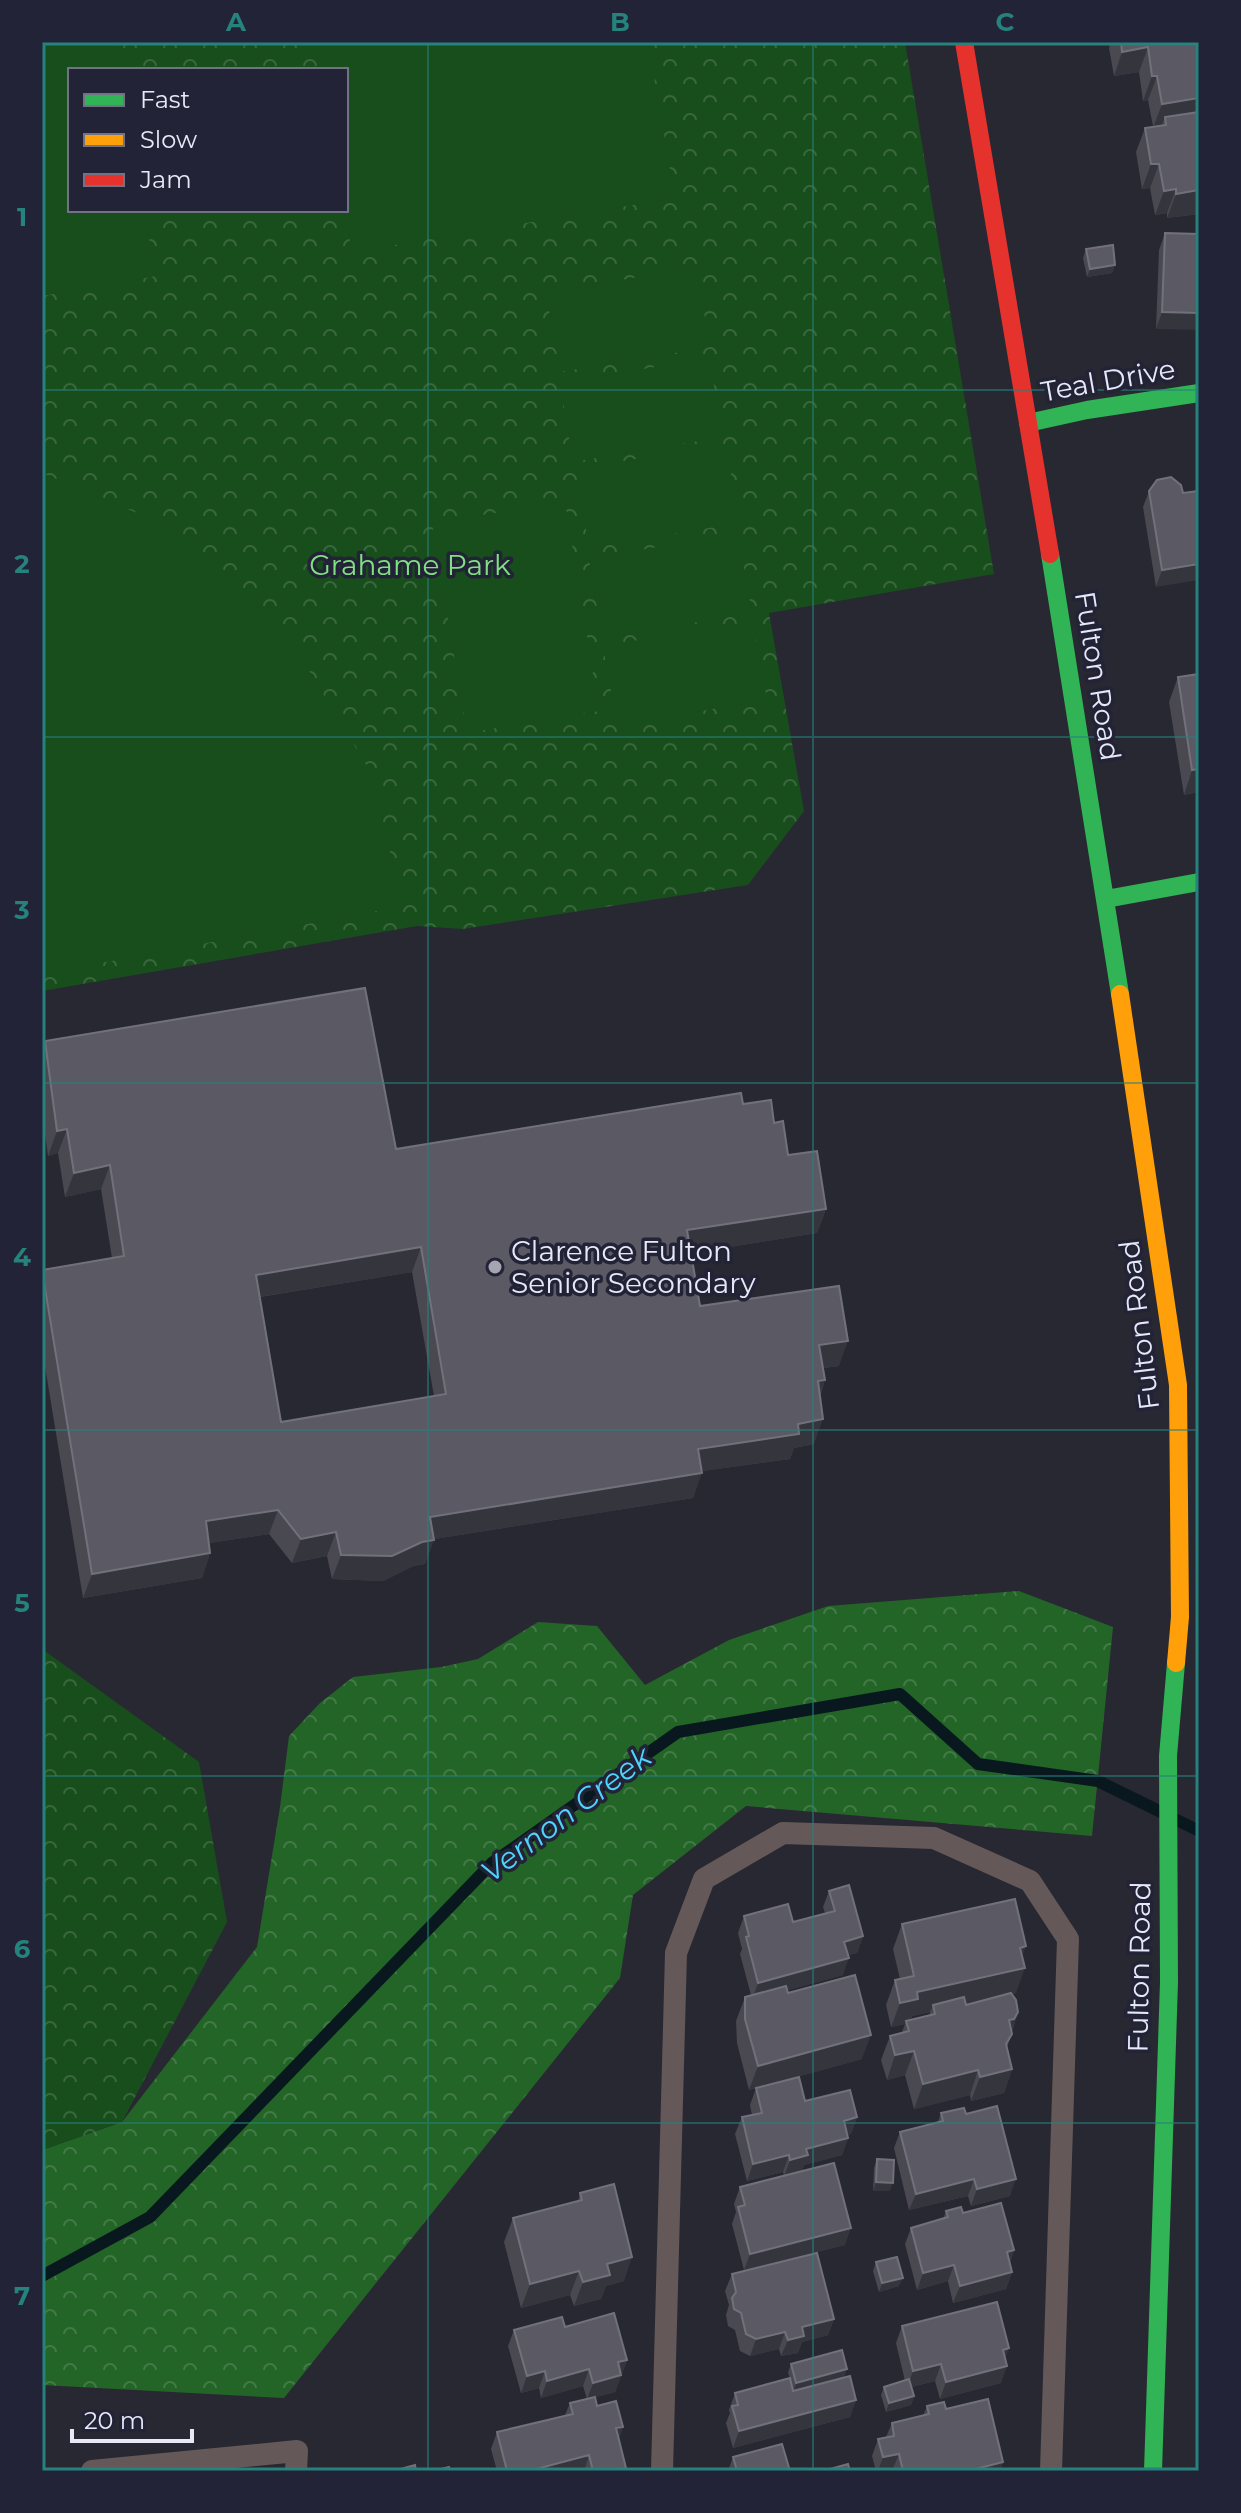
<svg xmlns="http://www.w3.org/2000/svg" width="1241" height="2513" font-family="Montserrat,sans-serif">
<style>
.forest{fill:url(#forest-crowns)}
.park{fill:url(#park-crowns);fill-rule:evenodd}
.pitch{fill:#184d1c}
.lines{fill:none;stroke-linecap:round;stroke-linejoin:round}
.stream{stroke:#08181e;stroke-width:12}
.lane{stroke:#645958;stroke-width:22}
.fast{stroke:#30b455;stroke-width:18}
.slow{stroke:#ff9f0a;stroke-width:18}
.jam{stroke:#e5322d;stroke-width:18}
.wall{fill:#4a4952;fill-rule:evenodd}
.shaded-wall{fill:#35353e}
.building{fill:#5b5a64;stroke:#71717b;stroke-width:2;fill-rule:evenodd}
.grid{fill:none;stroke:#25827c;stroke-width:2;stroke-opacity:0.55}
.poi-dot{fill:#a4a5b1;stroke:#232337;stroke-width:3}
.labels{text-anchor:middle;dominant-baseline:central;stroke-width:7;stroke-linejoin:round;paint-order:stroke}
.street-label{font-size:28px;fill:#e7e9f6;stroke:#232337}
.park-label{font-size:28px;fill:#81e081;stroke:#232337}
.poi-label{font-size:28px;fill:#e7e9f6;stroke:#232337;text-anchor:start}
.water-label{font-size:30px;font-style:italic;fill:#4fd4fe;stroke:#232337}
.neatline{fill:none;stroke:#25827c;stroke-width:3}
.grid-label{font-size:26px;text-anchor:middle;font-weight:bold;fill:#25827c}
</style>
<defs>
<pattern id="forest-crowns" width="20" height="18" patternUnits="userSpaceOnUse" patternTransform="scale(2)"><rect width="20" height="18" fill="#236427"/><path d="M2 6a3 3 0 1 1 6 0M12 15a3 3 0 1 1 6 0" fill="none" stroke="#437a47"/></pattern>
<pattern id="park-crowns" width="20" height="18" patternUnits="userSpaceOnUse" patternTransform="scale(2)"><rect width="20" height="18" fill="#184d1c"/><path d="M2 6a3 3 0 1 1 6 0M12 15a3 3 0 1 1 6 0" fill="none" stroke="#3a673e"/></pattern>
</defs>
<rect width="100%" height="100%" fill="#282832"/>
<path class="forest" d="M1019 1591 1113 1627 1092 1836 746 1806 633 1895 620 1978 284 2398 42 2385V2150L122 2122 257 1947 280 1807 289 1736 320 1703 353 1677 441 1667 478 1659 538 1622 597 1626 645 1685 729 1640 828 1606Z"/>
<path class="park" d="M42 42H905L994 574 769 613 804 811 748 885 463 929 417 926 42 991ZM70 70H346V210H70Z
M42 1649 199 1762 227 1922 122 2122 42 2150Z"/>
<path class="pitch" d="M42 42H114L119 70H70V210H144L156 276 42 296Z
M316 42H648L675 198 352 252 344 210 346 70H320Z
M696 267 710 347 560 372 546 293Z
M709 358 723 437 573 462 560 383Z
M726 444 739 523 589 548 576 469Z
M42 473 144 516 282 626 371 773 403 906 42 974Z
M565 502 599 711 467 733 432 523Z
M738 533 752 613 602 638 589 559Z
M753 621 767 700 617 725 603 646Z"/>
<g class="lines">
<path class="stream" d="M1177 1820 1199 1831
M42 2276 150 2217 492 1863 678 1732 900 1694 978 1764 1098 1781 1161 1812"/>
<path class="lane" d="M92 2471 297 2451 296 2471
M662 2471 676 1953 704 1879 783 1833 934 1838 1030 1881 1068 1939 1051 2471"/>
<path class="fast" d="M1028 423 1087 410 1199 393
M1050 554 1120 994
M1106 899 1199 882
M1153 2471 1169 1982 1168 1756 1176 1663"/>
<path class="slow" d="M1120 994 1178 1385 1180 1617 1176 1663"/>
<path class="jam" d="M964 42 1050 554"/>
</g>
<path class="wall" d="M1111 42H1199V214L1167 218V213L1155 215 1150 188 1142 189 1136 152 1145 128 1153 126 1148 100 1143 101 1139 72 1114 76 1109 48Z
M1165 233 1199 234 1156 329 1159 250Z
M1086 249 1115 265 1112 273 1087 277 1083 258Z
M1149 491 1183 493 1199 491 1156 587 1143 507Z
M1199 674V792L1184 795 1169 702 1178 677Z
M45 1041 396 1149 743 1104 774 1123 788 1155 826 1209 817 1233 691 1253 700 1306 839 1366 823 1368 825 1380 820 1396 814 1444 794 1448 790 1459 702 1471 693 1498 434 1539 425 1564 413 1566 383 1581 332 1579 327 1556 292 1563 269 1534 209 1543 210 1553 202 1578 83 1598 42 1348V1270L112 1258 101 1189 65 1197 58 1153 48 1156 42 1110V1050ZM412 1272 434 1396 281 1422 260 1297Z
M829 1891 863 1936 857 1953 848 1955 843 1975 788 1990V1993L862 2059 767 2085 805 2101 857 2117 851 2134 847 2135 848 2138 842 2155 804 2165 802 2172 845 2245 744 2270 732 2224 736 2212 734 2204 740 2187 784 2176 783 2172 747 2181 735 2134 742 2117 752 2115 750 2105 756 2088 749 2090 737 2043 736 2021 745 1997 751 1995 740 1954 742 1949 738 1933 744 1916 793 1922 825 1913 823 1907Z
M902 1924 1022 1956 1016 1993 1011 1994 1018 2012 1007 2048 1012 2069 1004 2093 971 2101 970 2095 914 2109 905 2075 887 2080 881 2060 890 2036 902 2032 905 2024 891 2027 886 2005 895 1980 900 1979 893 1949ZM930 2012 929 2016 910 2021 912 2016Z
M941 2113 966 2114 1010 2196 971 2206 968 2196 909 2210 894 2148 900 2132 938 2122Z
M877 2159 890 2191H873L874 2168Z
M580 2193 624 2281 606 2286 601 2299 574 2306 570 2295 521 2308 504 2242 513 2218 578 2201Z
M946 2211 963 2213 1014 2250 1010 2262 1012 2272 1006 2289 953 2303 948 2281 917 2290 905 2244 911 2228 943 2219Z
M876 2262 899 2286 879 2292 873 2271Z
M732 2274 834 2319 828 2335 802 2342 798 2353 781 2356 779 2349 750 2356 740 2351 735 2330 728 2326 726 2315 729 2305 725 2291Z
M902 2326 1005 2359 1001 2383 940 2399 935 2381 911 2387 914 2396 911 2405 886 2412 881 2395 884 2387 905 2381 896 2343Z
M565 2327 627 2360 615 2392 595 2397 597 2406 623 2427 619 2438 626 2468 625 2471H497L491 2449 497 2432 565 2415 570 2403 587 2399 583 2386 541 2398 539 2388 521 2393 508 2346 514 2330Z
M791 2364 844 2377 856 2400 850 2417 733 2448 726 2423 730 2413 729 2410 735 2393 790 2378 788 2373Z
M927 2406 946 2409 1003 2462 1000 2471H876L872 2456 878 2439 886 2437 892 2423 923 2416Z
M733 2457 790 2471H728Z"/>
<path class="shaded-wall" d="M1148 47 1139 72 1114 76 1122 52Z
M1152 76H1157L1148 100 1143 101Z
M1199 98V121L1166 125 1165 117 1161 127 1153 128 1162 104Z
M1151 164H1159L1150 188 1142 189Z
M1176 189 1167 213 1155 215 1164 191Z
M1199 190V214L1167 218 1176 194Z
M1115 265 1112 273 1087 277 1090 269Z
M1162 312 1199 313V330L1156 329Z
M1199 564V580L1156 587 1162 570Z
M1199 769V792L1184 795 1192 770Z
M67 1129 58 1153 48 1156 57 1131Z
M110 1165 101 1189 65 1197 74 1173Z
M826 1209 817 1233 678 1255 687 1230Z
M421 1247 412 1272 247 1299 256 1275Z
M848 1341 839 1366 810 1370 819 1345Z
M825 1380 816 1404 818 1381Z
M823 1419 814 1444 794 1448 790 1459 689 1473 698 1449Z
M702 1473 693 1498 422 1541 430 1517Z
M278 1510 269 1534 197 1545 206 1521Z
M336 1532 327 1556 292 1563 301 1539Z
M434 1540 425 1564 413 1566 383 1581 332 1579 341 1555Z
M210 1553 202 1578 83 1598 92 1574Z
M863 1936 857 1953 838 1958 844 1942Z
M1026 1946 1017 1970 1025 1968 1016 1993 934 2011 933 2005 930 2012 912 2016 909 2023 906 2021 905 2024 891 2027 900 2003 917 1992Z
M849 1958 843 1975 752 2000 758 1983Z
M1018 2012 1010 2037 1009 2020Z
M871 2035 862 2059 749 2090 758 2066Z
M914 2051 905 2075 887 2080 895 2055Z
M1012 2069 1004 2093 971 2101 980 2077Z
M978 2070 970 2095 914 2109 923 2084Z
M857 2117 851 2134 837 2138 844 2121Z
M848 2138 842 2155 804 2165 802 2172 784 2177 790 2160 806 2149Z
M789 2155 783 2172 747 2181 753 2164Z
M974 2179 968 2196 909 2210 916 2194Z
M1016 2179 1010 2196 971 2206 977 2189Z
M876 2182 893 2183 890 2191H873Z
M851 2228 845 2245 744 2270 750 2254Z
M1014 2250 1008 2267 1007 2252Z
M632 2257 624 2281 606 2286 601 2299 574 2306 583 2282 607 2264Z
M954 2265 948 2281 917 2290 923 2273Z
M579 2271 570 2295 521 2308 530 2284Z
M1012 2272 1006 2289 953 2303 960 2286Z
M903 2278 899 2286 879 2292 882 2283Z
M834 2319 828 2335 802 2342 798 2353 781 2356 788 2340 802 2327Z
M785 2332 779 2349 750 2356 756 2339Z
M1009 2348 1003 2365V2350Z
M627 2360 615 2392 587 2400 593 2383 618 2362Z
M941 2364 935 2381 907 2388 913 2371Z
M1007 2366 1001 2383 940 2399 946 2382Z
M589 2369 583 2386 541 2398 547 2381Z
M847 2369 844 2378 793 2392 796 2383Z
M545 2371 539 2388 521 2393 527 2376Z
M914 2396 911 2405 886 2412 889 2403Z
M856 2400 850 2417 733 2448 739 2431Z
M623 2427 617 2444 616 2428Z
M899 2454 892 2471H878L883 2457Z
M589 2455 584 2471H529Z
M1003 2462 1000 2471H968Z"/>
<path class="building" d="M1121 42H1199V98L1162 104 1157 76H1152L1148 47 1122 52Z
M1199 112V190L1176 194V189L1164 191 1159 164H1151L1145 128 1166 125 1165 117Z
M1165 233 1199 234V313L1162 312Z
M1113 245 1115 265 1090 269 1086 249Z
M1171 477 1181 485 1183 493 1199 491V564L1162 570 1149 491 1157 480Z
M1199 674V769L1192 770 1178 677Z
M365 988 396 1149 741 1093 743 1104 771 1100 774 1123 783 1121 788 1155 817 1151 826 1209 687 1230 700 1306 839 1286 848 1341 819 1345 825 1380 818 1381 823 1419 798 1424 799 1434 698 1449 702 1473 430 1517 434 1540 422 1542 392 1556 341 1555 336 1532 301 1539 278 1510 206 1521 210 1553 92 1574 42 1270 124 1256 110 1165 74 1173 67 1129 57 1131 45 1041ZM421 1247 446 1394 281 1422 256 1275Z
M849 1885 863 1936 844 1942 849 1958 758 1983 746 1937 749 1936 744 1916 788 1904 793 1922 835 1911 829 1891Z
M1015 1899 1026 1946 1020 1948 1025 1968 917 1992 918 1999 900 2003 895 1980 914 1976 902 1924Z
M855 1975 871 2035 758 2066 745 2019V1997L786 1986 788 1993Z
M1011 1993 1016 2000 1018 2012 1014 2019 1009 2020 1012 2034 1006 2044 1012 2069 980 2077 978 2070 923 2084 914 2051 895 2055 890 2036 909 2031 906 2021 935 2014 933 2005 964 1997 966 2005Z
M799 2077 805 2101 850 2090 857 2117 844 2121 848 2138 806 2149 808 2155 790 2160 789 2155 753 2164 742 2117 762 2113 756 2088Z
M997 2106 1016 2179 977 2189 974 2179 916 2194 900 2132 943 2121 941 2113 964 2108 966 2114Z
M877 2159 894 2160 893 2183 876 2182Z
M834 2163 851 2228 750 2254 738 2207 745 2205 740 2187Z
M614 2184 632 2257 607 2264 610 2275 583 2282 579 2271 530 2284 513 2218 582 2200 580 2193Z
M1001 2203 1014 2250 1007 2252 1012 2272 960 2286 954 2265 923 2273 911 2228 948 2217 946 2211 961 2207 963 2213Z
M817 2253 834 2319 802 2327 804 2336 788 2340 785 2332 756 2339 746 2334 741 2313 734 2309 732 2298 736 2292 732 2274Z
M897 2257 903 2278 882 2283 876 2262Z
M997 2302 1009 2348 1003 2350 1007 2366 946 2382 941 2364 913 2371 902 2326Z
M614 2313 627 2360 618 2362 621 2375 593 2383 589 2369 547 2381 545 2371 527 2376 514 2330 562 2317 565 2327Z
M842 2350 847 2369 796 2383 791 2364Z
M850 2376 856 2400 739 2431 732 2406 738 2405 735 2393 790 2378 793 2391Z
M909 2379 914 2396 889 2403 884 2387Z
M595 2397 597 2406 616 2401 623 2427 616 2428 626 2468 615 2471H593L589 2455 529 2471H507L497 2432 573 2414 570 2403Z
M988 2399 1003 2462 968 2471H903L899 2454 883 2457 878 2439 894 2436 892 2423 929 2414 927 2406 944 2402 946 2409Z
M782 2444 790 2471H737L733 2457Z
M848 2464 850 2471H823Z
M415 2465 416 2471H393Z
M449 2467 450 2471H433Z"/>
<path class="grid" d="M428 42V2471M813 42V2471M42 390H1199M42 737H1199M42 1083H1199M42 1430H1199M42 1776H1199M42 2123H1199"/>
<circle class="poi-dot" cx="495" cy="1267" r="8"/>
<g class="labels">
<g class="street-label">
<text transform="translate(1108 380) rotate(-10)">Teal Drive</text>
<text transform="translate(1098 676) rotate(81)">Fulton Road</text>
<text transform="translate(1139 1325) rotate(-97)">Fulton Road</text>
<text transform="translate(1139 1967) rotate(-89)">Fulton Road</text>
</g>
<g class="park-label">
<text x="410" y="565">Grahame Park</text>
</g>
<g class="poi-label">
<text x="511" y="1251">Clarence Fulton<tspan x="511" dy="32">Senior Secondary</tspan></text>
</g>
<g class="water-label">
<text transform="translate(566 1814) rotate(-37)">Vernon Creek</text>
</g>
</g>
<rect width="1241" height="2513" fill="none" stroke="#232337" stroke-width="88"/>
<rect x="68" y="68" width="280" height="144" fill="#232337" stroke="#717283" stroke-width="2"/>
<rect x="84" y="94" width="40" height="12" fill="#30b455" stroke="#717283" stroke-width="2"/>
<text x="140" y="108" font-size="24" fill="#e7e9f6">Fast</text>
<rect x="84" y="134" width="40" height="12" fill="#ff9f0a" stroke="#717283" stroke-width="2"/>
<text x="140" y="148" font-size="24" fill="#e7e9f6">Slow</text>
<rect x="84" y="174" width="40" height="12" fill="#e5322d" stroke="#717283" stroke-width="2"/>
<text x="140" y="188" font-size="24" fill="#e7e9f6">Jam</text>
<path d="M72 2429v12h120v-12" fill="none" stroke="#e7e9f6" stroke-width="4"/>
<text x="84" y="2429" font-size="24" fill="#e7e9f6" stroke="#232337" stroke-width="6" paint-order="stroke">20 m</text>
<rect x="44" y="44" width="1153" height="2425" class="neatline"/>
<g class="grid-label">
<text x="236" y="31">A</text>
<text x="620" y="31">B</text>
<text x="1005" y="31">C</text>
<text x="22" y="226">1</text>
<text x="22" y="573">2</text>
<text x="22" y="919">3</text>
<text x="22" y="1266">4</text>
<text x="22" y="1612">5</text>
<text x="22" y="1958">6</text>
<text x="22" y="2305">7</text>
</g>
</svg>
